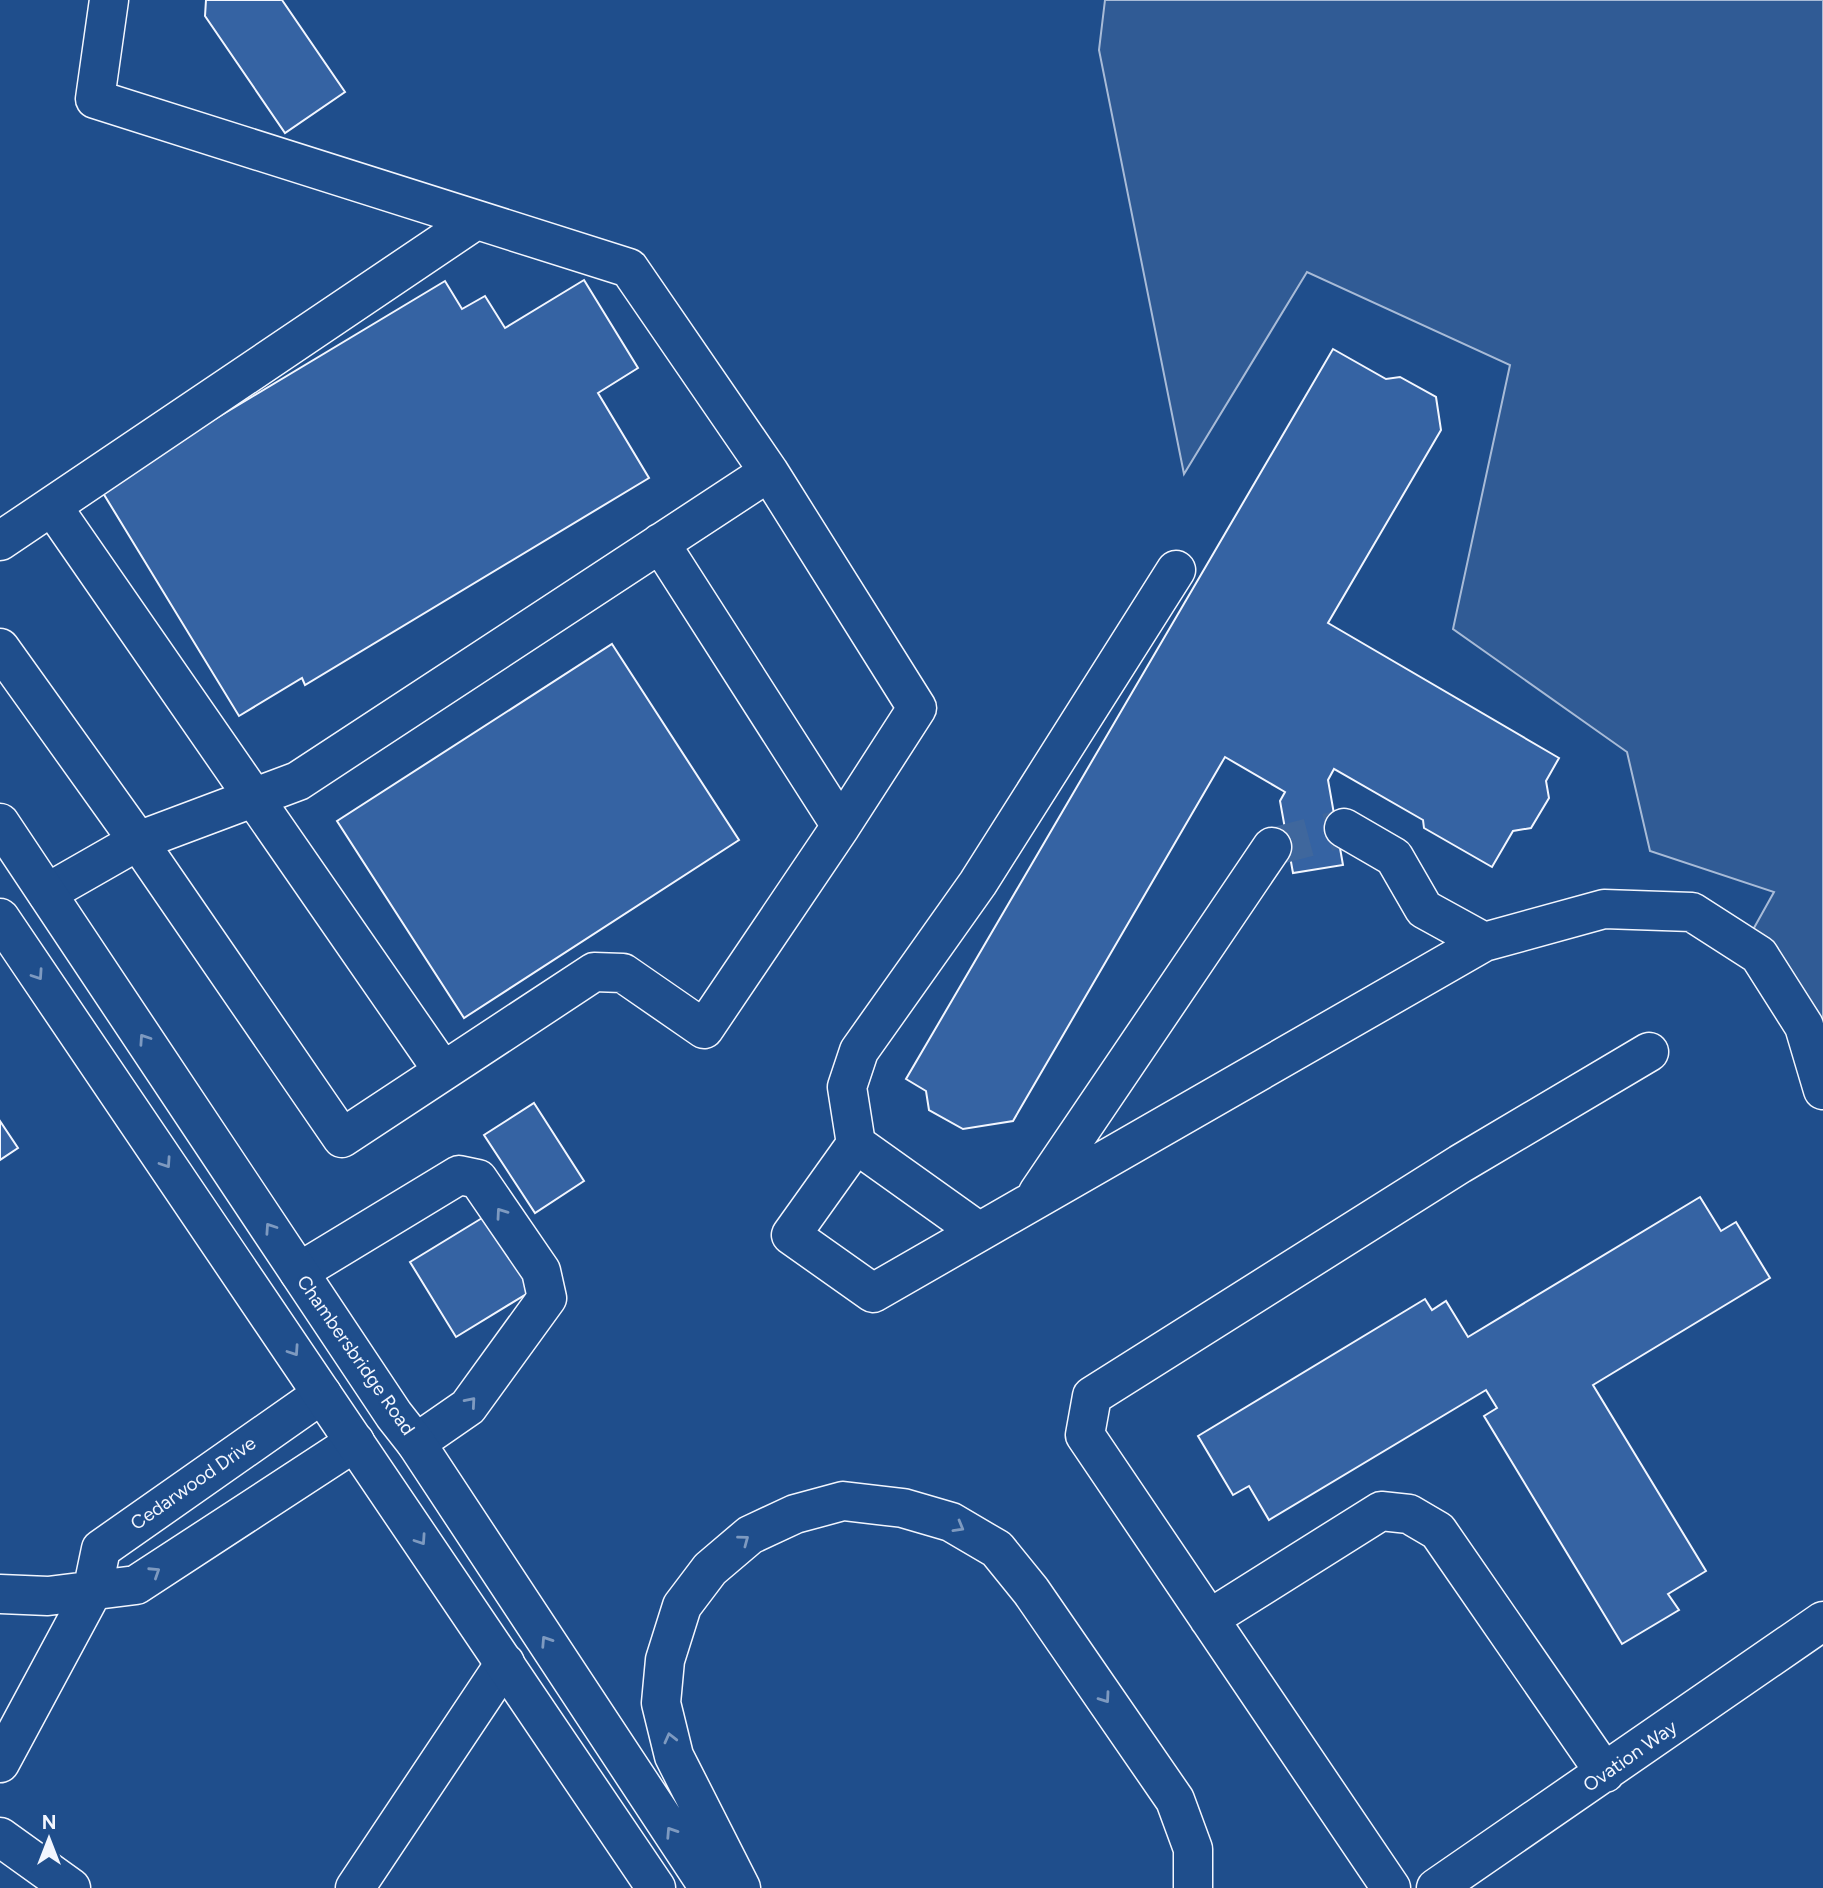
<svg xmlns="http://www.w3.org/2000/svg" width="1823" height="1888" font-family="Figtree,sans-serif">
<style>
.built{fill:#305b95;stroke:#a8bbd7;stroke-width:2}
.building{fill:#3563a3;stroke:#f2f6ff;stroke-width:2}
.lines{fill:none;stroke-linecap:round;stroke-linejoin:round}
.minor-tunnel{stroke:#3f679d;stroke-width:38;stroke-dasharray:38 19;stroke-linecap:butt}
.minor-casing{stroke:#f2f6ff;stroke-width:41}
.major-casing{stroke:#f2f6ff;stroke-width:41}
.minor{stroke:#1f4e8c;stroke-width:38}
.major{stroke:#1f4e8c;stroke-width:38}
.oneway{stroke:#7e9ac0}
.labels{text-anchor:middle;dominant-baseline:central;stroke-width:5;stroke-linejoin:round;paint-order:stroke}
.street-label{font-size:19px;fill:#f2f6ff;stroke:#1f4e8c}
</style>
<rect width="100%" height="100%" fill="#1f4e8c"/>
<path class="built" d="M1105 0H1823V1075L1740 953 1774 892 1650 851 1627 752 1453 629 1510 365 1307 272 1184 474 1099 50Z"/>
<path class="building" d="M206 0H282L345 92 285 133 205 16Z
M584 280 638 368 598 393 649 478 305 685 302 678 239 716 100 488 445 281 462 309 485 296 505 328Z
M1333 349 1386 379 1400 377 1436 397 1441 430 1328 623 1559 758 1546 781 1549 798 1531 828 1513 831 1492 867 1424 828 1423 820 1334 769 1328 780 1343 865 1293 873 1280 801 1285 792 1225 757 1013 1121 963 1129 929 1110 926 1091 906 1079Z
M612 644 739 840 464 1018 337 821Z
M534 1103 584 1181 535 1213 484 1135Z
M0 1121 18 1148 0 1160Z
M1700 1197 1721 1231 1736 1222 1770 1278 1593 1385 1706 1571 1668 1594 1679 1610 1622 1644 1484 1416 1497 1408 1486 1390 1269 1520 1249 1486 1233 1495 1198 1436 1425 1299 1432 1310 1446 1301 1468 1337Z
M487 1215 533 1290 456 1337 410 1262Z"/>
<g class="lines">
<path class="minor-tunnel" d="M1272 847 1344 828"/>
<defs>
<path id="minor" d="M769 472 917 708 841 826
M52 506 443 1071
M0 541 476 220
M0 648 138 841 342 1138 594 972 623 973 704 1029 841 826 660 543
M1344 828 1394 857 1424 909 1484 942
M47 893 138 841 298 781 769 472 629 268 95 99 109 0
M856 1144 847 1087 859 1051 978 883 1176 570
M1038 1193 1272 847
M978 1231 856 1144 791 1235 873 1293 1484 942 1604 909 1692 912 1759 955 1804 1026 1823 1090
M299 1272 459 1175 478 1179 541 1271 547 1298 468 1407 416 1443
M0 1594 48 1596 136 1585 355 1442
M1209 1619 1381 1511 1409 1514 1438 1531 1605 1773
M0 1763 92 1592 101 1549 322 1394
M0 1837 71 1888
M355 1888 505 1663
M1391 1888 1085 1435 1092 1396 1460 1164 1649 1052
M1436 1888 1823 1621"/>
<path id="major" d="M0 823 394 1415 416 1443 709 1888
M0 918 656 1888
M741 1888 674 1756 661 1703 665 1660 682 1606 710 1569 750 1535 795 1514 843 1501 903 1508 951 1522 997 1549 1031 1591 1175 1800 1193 1849V1888"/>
</defs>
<use href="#minor" class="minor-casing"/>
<use href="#major" class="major-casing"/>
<use href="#minor" class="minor"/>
<use href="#major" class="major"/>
</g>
<defs><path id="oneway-chevron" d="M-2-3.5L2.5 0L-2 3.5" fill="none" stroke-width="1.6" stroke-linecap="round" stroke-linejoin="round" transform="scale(1.75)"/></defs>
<g class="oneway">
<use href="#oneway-chevron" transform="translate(38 975) rotate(56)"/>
<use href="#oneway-chevron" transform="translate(144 1039) rotate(-124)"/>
<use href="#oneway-chevron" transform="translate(166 1163) rotate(56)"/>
<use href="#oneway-chevron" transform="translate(501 1213) rotate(-125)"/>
<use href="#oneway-chevron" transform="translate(270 1228) rotate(-124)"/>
<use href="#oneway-chevron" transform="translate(294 1351) rotate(56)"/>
<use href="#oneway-chevron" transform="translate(471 1402) rotate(-49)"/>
<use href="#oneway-chevron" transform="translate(959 1527) rotate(30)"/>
<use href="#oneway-chevron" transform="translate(421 1540) rotate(56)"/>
<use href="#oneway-chevron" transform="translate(744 1540) rotate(-37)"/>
<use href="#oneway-chevron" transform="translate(155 1572) rotate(-33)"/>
<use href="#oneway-chevron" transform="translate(546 1641) rotate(-123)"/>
<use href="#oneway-chevron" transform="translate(1105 1698) rotate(55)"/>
<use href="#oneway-chevron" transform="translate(670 1738) rotate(-104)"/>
<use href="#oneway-chevron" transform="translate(671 1832) rotate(-123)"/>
</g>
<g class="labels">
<g class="street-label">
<text transform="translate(356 1355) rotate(55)">Chambersbridge Road</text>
<text transform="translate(193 1483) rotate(-35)">Cedarwood Drive</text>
<text transform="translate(1630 1756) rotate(-35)">Ovation Way</text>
</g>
</g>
<g transform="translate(49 1839)" stroke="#1f4e8c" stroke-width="5" paint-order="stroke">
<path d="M0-5L12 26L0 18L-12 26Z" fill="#f2f6ff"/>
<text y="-10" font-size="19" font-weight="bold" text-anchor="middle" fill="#f2f6ff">N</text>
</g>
</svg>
